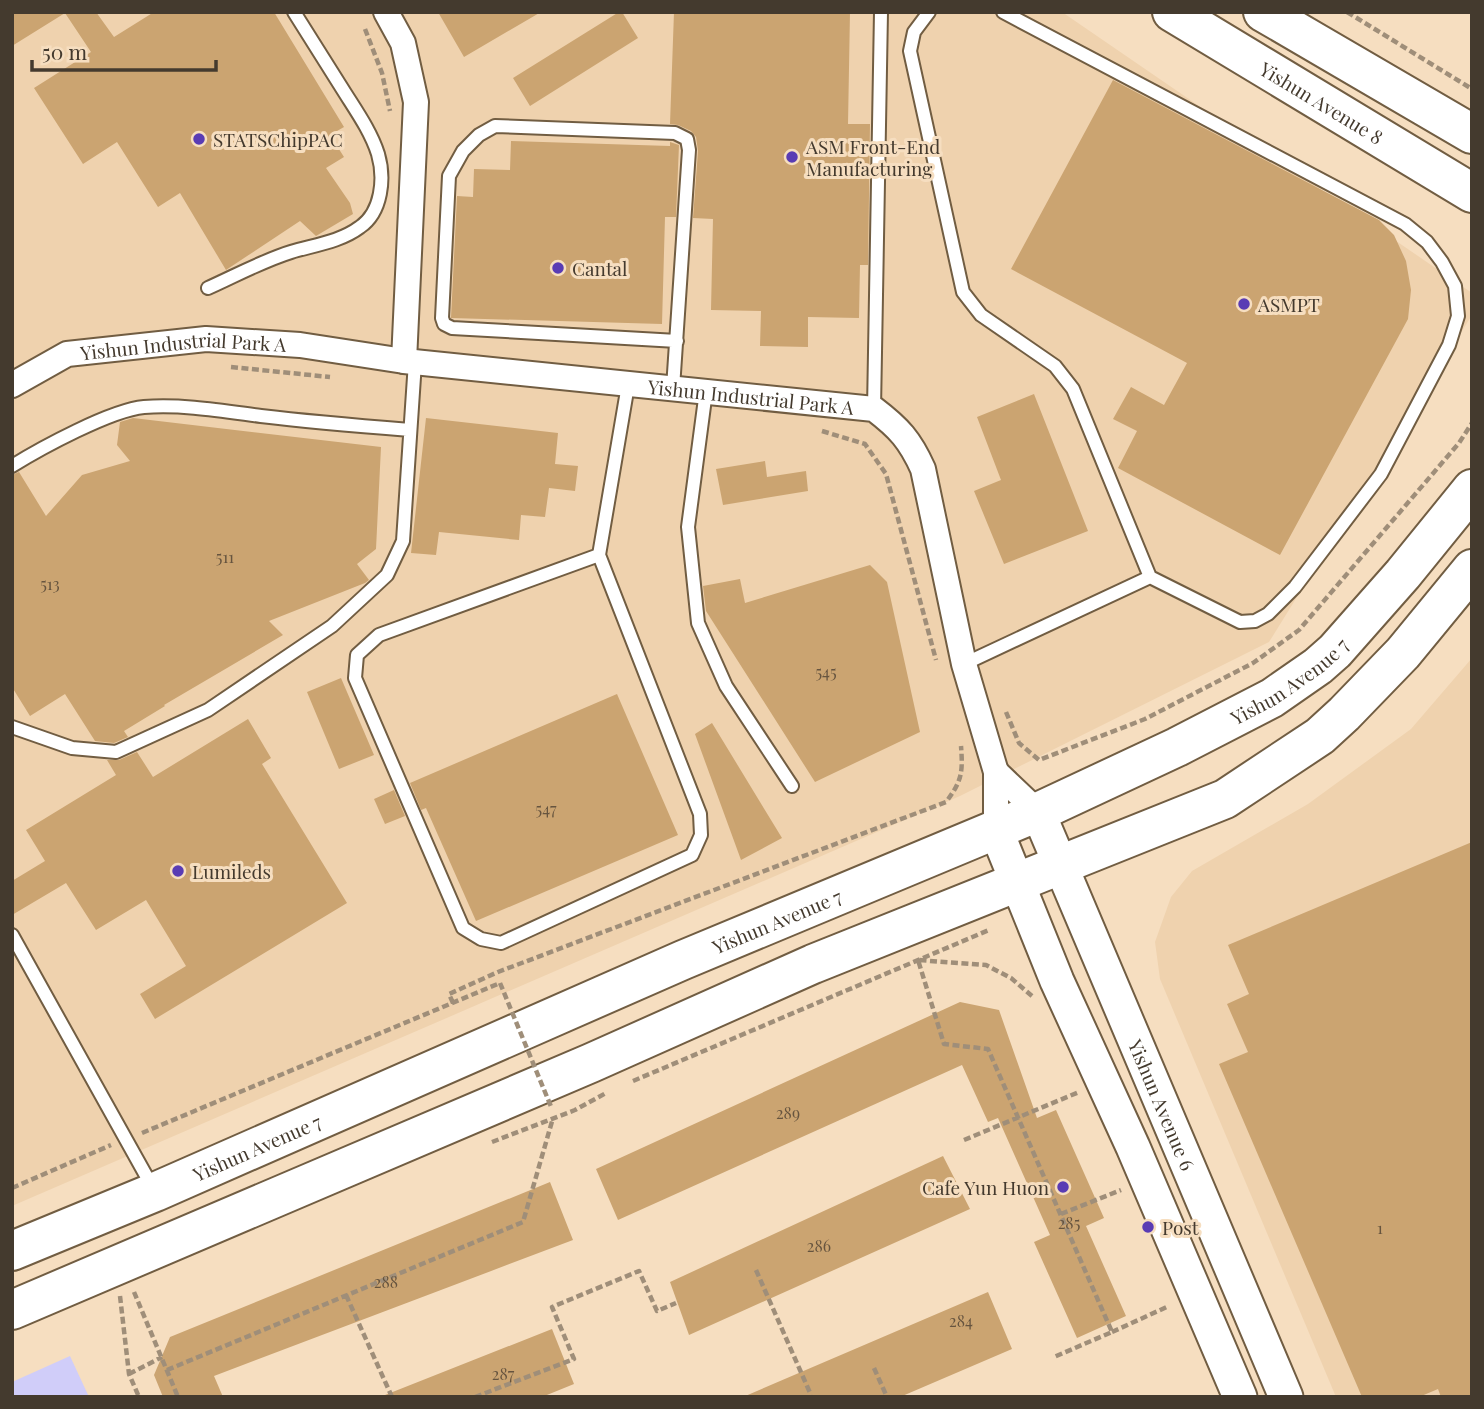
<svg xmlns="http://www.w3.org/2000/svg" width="1484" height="1409" font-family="'Playfair Display',serif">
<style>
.built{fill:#efd2ae}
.green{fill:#d0cdf9}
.building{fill:#cba471}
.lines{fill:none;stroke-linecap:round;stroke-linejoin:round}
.service-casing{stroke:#715d42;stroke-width:16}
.minor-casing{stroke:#715d42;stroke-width:28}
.secondary-casing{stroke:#715d42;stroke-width:37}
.primary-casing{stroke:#715d42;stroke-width:42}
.path{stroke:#9f8e79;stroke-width:4.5;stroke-dasharray:7 3.5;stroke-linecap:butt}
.service{stroke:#fff;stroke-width:12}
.minor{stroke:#fff;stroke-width:24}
.secondary{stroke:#fff;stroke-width:33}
.primary{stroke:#fff;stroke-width:38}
.path-bridge{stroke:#9f8e79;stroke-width:4.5;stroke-dasharray:7 3.5;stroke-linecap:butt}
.poi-dot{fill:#593cb4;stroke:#f6dec0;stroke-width:2.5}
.labels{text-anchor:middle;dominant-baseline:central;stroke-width:6;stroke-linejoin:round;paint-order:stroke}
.number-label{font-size:16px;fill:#66543f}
.street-label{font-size:19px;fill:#443a2e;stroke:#f6dec0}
.poi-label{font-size:19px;fill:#443a2e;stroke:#f6dec0;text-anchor:start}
</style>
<rect width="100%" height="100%" fill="#f6dec0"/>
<path class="built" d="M12 12H1062L1472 293V315L1269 642 960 796 12 1206Z
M1472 658V1397H1336L1160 979 1155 942 1171 897 1192 871 1308 804 1411 729Z"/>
<path class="green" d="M70 1356 89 1397H12V1382Z"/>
<path class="building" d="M12 12H96L114 37 154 12H274L344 127 330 135 344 157 326 168 350 203 353 214 316 236 300 221 226 270 180 193 158 207 117 142 83 164 34 88 91 52 65 13 12 46Z
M438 12H541L464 57Z
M619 12H622L638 38 530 106 513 78Z
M674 12H850L848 124H870L868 265H860L859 318 808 317V347L760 346 761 311 711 310 713 219 693 218 698 151 696 137 691 131 678 125 670 124Z
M1113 80 1379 220 1394 235 1406 261 1411 290 1408 319 1280 555 1118 468 1137 431 1113 419 1131 387 1164 405 1187 363 1011 269Z
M511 141 670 146V142L679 145 676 217H665L662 324 451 318 457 196 473 197 474 169 510 170Z
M1034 394 1088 531 1004 564 974 491 1001 480 977 417Z
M133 418 381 447 376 549 357 564 369 580 365 583 269 621 283 635 164 705 165 706 124 731 128 737 114 743 95 741 65 694 30 716 12 687V475L19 472 46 516 82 475 130 461 117 445 120 422Z
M426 418 558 433 555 464 578 466 575 491 549 488 545 517 521 515 519 540 439 532 436 555 411 553Z
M765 461 767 477 806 471 808 491 723 505 716 469Z
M870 565 887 582 920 732 815 782 706 611 703 586 740 579 745 603Z
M341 678 374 755 339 769 307 692Z
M617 694 678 835 476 921 426 808 421 810 410 783Z
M248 719 271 758 262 764 347 903 155 1019 140 994 186 966 146 900 96 930 66 883 12 915V881L45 861 26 830 116 775 107 760H119L137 752 153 777Z
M712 723 782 838 741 860 695 734Z
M394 790 405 816 385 824 374 799Z
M1472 842V1397H1441L1438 1389 1419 1397H1362L1219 1064 1248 1052 1227 1004 1249 994 1228 945Z
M960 1002 999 1010 1037 1118 1056 1110 1104 1218 1086 1226 1126 1316 1077 1338 1034 1242 1050 1235 998 1118 988 1122 962 1065 618 1220 596 1169Z
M943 1156 970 1209 689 1335 670 1282Z
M550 1182 573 1240 214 1376 223 1397H163L154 1375 170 1337Z
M988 1292 1012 1349 900 1397H743Z
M552 1329 574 1384 542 1397H380Z"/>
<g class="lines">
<defs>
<path id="service" d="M929 12 914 32 910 51 963 292 981 315 1055 366 1073 389 1150 577 1240 622 1255 621 1268 614 1295 587 1381 474 1449 345 1458 316 1455 286 1442 262 1427 242 1405 224 1003 12
M208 288C235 276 262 261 291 252 314 245 340 242 360 227 382 212 385 178 378 154 371 132 357 112 345 93 328 66 311 39 294 12
M673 388 689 150 687 139 675 133 495 126 479 135 463 151 449 176 442 318 444 324 452 328 677 341
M706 391 688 527 698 623 726 686 792 786
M874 409 881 12
M12 466C41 448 111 410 144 407 182 404 223 411 261 416 311 422 360 426 410 430
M599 555 379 635 357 655 355 678 463 928 481 939 501 943 692 855 701 835 700 814 599 555 628 385
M964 664 1150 577
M12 727 72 748 116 752 208 710 332 626 387 575 403 541 415 362
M12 935 153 1188"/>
<g id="minor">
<path d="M386 12 403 43 416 102 404 361"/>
<path id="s1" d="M12 385 67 354 206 339 300 345 404 361 874 409C899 428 910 440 923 469L964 664 996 772V830"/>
<path d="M996 772 1038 812"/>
</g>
<g id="secondary">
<path id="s2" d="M1038 812 1286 1397"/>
<path d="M996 830 1057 981 1133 1147 1240 1397"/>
</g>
<g id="primary">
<path id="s3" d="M1172 12 1472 193"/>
<path d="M1263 12 1472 134"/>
<path id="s4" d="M12 1251 155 1192 683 960 1038 812 1177 747 1272 698 1318 666 1335 651 1403 574 1472 489"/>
<path d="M12 1310 591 1063 813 964 1225 799 1320 736 1344 714 1403 653 1472 569"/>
</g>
</defs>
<use href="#service" class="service-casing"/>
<use href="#minor" class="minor-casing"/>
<use href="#secondary" class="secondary-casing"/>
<use href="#primary" class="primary-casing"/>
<path class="path" d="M1347 12 1472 89
M365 29 382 73 390 111
M231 367 330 377
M822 431 865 444 886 474 936 660
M1006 712 1019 743 1039 760 1145 719 1253 663 1299 630 1459 443 1472 423
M1032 996 1011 978 986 965 918 960 944 1044 988 1049 1112 1332 1054 1357
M453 1003 449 994 498 972 946 802C962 781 963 772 961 746
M633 1081 989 930
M142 1133 500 983
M964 1140 1079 1092
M492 1142 575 1110 606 1093
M12 1188 111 1145
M1061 1214 1121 1190
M756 1270 811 1395
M134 1292 178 1397
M346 1295 392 1397
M120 1296 129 1374 139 1397
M1112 1332 1169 1306
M874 1368 887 1397
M167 1370 523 1222 553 1118
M129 1374 162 1357
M475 1397 574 1359 552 1307 639 1271 657 1311 676 1303"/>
<use href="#service" class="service"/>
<use href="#minor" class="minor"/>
<use href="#secondary" class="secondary"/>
<use href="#primary" class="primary"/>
<path class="path-bridge" d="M500 983 552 1109"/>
</g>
<g class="poi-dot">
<circle cx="199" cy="139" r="7"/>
<circle cx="792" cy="157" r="7"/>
<circle cx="558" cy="268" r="7"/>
<circle cx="1244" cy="304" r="7"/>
<circle cx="178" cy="871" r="7"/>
<circle cx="1063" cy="1187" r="7"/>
<circle cx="1148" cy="1227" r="7"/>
</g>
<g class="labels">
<g class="number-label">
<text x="225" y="556">511</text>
<text x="50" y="583">513</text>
<text x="826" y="671">545</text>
<text x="546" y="808">547</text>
<text x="788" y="1112">289</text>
<text x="1069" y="1222">285</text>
<text x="1380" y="1227">1</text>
<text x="819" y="1245">286</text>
<text x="386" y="1281">288</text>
<text x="961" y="1320">284</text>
<text x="503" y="1373">287</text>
</g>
<g class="street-label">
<text stroke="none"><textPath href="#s3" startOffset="175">Yishun Avenue 8</textPath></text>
<text stroke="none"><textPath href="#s1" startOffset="180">Yishun Industrial Park A</textPath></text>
<text stroke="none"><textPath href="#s1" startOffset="751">Yishun Industrial Park A</textPath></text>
<text stroke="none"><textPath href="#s4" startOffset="1400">Yishun Avenue 7</textPath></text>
<text stroke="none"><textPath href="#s4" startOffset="833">Yishun Avenue 7</textPath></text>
<text stroke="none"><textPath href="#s2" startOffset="318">Yishun Avenue 6</textPath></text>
<text stroke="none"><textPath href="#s4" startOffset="266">Yishun Avenue 7</textPath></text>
</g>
<g class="poi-label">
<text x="213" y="139">STATSChipPAC</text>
<text x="806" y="146">ASM Front-End<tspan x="806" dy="22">Manufacturing</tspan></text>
<text x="572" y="268">Cantal</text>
<text x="1258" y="304">ASMPT</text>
<text x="192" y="871">Lumileds</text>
<text x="1049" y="1187" text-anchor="end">Cafe Yun Huon</text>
<text x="1162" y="1227">Post</text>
</g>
</g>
<rect width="1484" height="1409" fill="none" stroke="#443a2e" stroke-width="28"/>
<path d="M32 60v10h184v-10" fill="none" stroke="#443a2e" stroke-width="3.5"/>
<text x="42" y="60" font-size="21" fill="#443a2e" stroke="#f6dec0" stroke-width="5" paint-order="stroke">50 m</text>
</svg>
